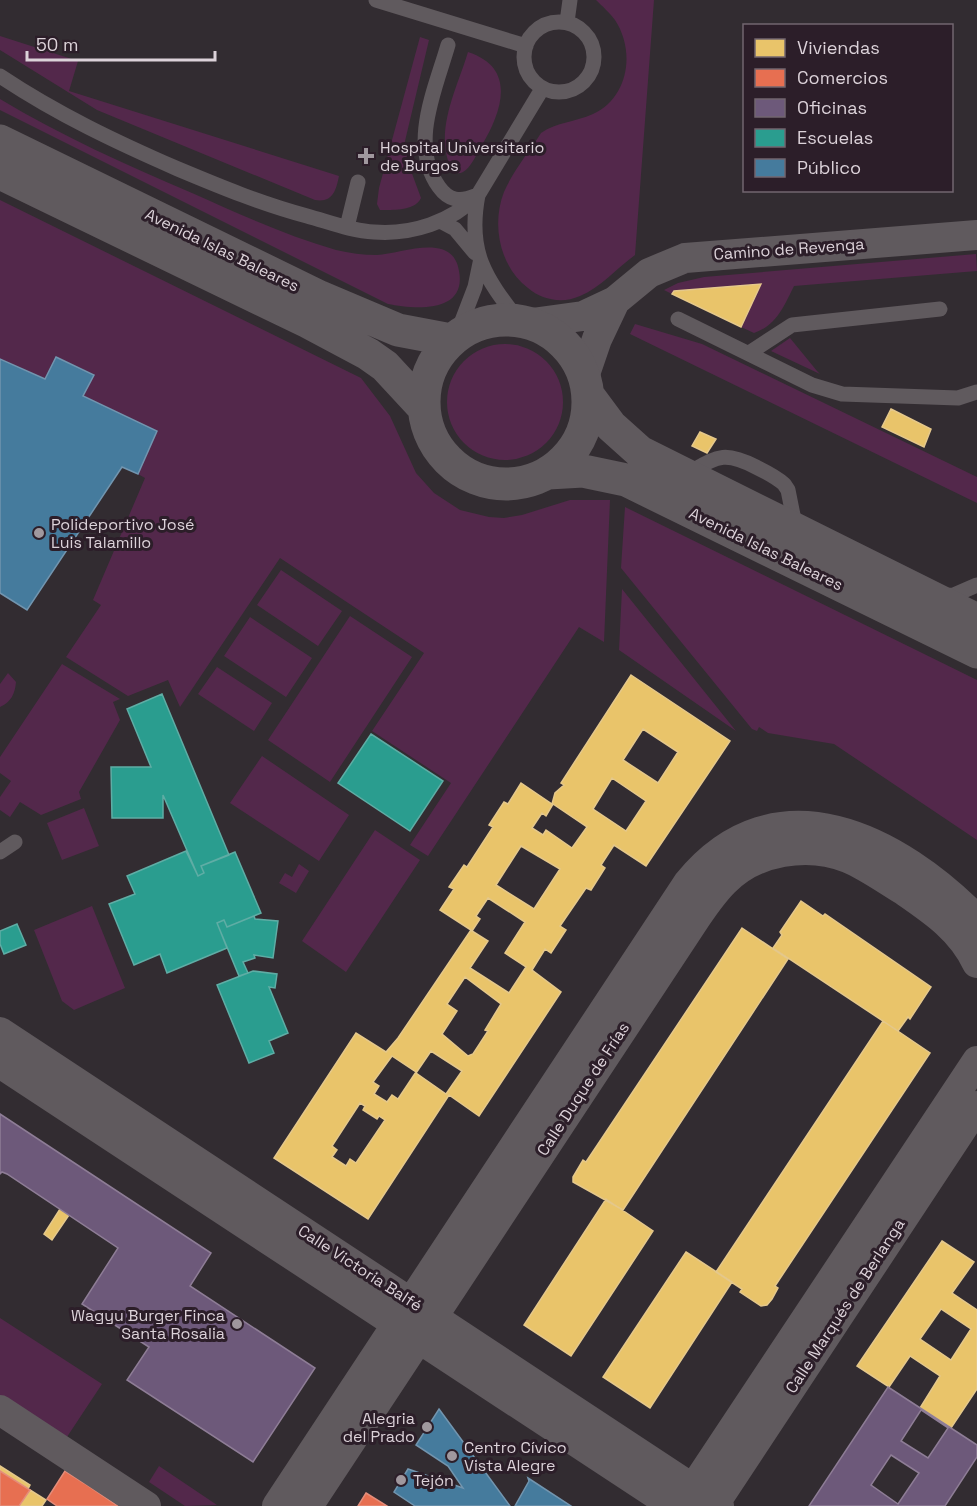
<svg xmlns="http://www.w3.org/2000/svg" width="977" height="1506" font-family="'Space Grotesk',sans-serif">
<style>
.green{fill:#53284b}
.homes{fill:#e9c46a;stroke:#e5c88b;stroke-width:1.5;fill-rule:evenodd}
.shops{fill:#e76f51;stroke:#e48d7a;stroke-width:1.5}
.offices{fill:#6d597a;stroke:#8e7d96;stroke-width:1.5;fill-rule:evenodd}
.schools{fill:#2a9d8f;stroke:#5fada5;stroke-width:1.5}
.public{fill:#457b9d;stroke:#7295af;stroke-width:1.5}
.lines{fill:none;stroke-linecap:round;stroke-linejoin:round}
.lane{stroke:#605a5e;stroke-width:15}
.street{stroke:#605a5e;stroke-width:30}
.secondary{stroke:#605a5e;stroke-width:33}
.poi-dot{fill:#a0989e;stroke:#2c1e29;stroke-width:2}
.labels{text-anchor:middle;dominant-baseline:central;stroke-width:6;stroke-linejoin:round;paint-order:stroke}
.poi-label{font-size:16px;fill:#dcd2d9;stroke:#2c1e29;text-anchor:start}
.street-label{font-size:16px;fill:#dcd2d9;stroke:#2c1e29}
</style>
<rect width="100%" height="100%" fill="#322c31"/>
<path class="green" d="M596 0H654L635 255C617 268 600 288 580 296 562 304 542 300 528 288 500 267 491 225 504 192 513 171 529 152 541 133 557 122 575 122 593 114 628 98 636 52 615 20 610 13 602 6 596 0Z
M0 36 78 61 69 91 339 176C336 190 333 203 315 200L97 110 0 50Z
M420 37 429 40 405 141 407 160 421 198C415 211 393 210 380 210L377 204 379 188Z
M468 52C517 68 502 111 482 145 477 153 471 168 463 172 459 174 457 173 453 172 432 134 457 89 468 52Z
M0 99C61 136 127 165 192 193 239 214 287 236 336 250 349 253 363 255 377 255 401 254 453 231 459 271 467 314 414 309 388 304L0 110Z
M0 200 361 378 390 416 416 473 434 493 460 510 489 517 504 518 522 515 570 500H610L604 642 579 627 428 856 410 845 451 783 372 731 424 653 280 558 180 707 168 680 128 696 66 657 101 605 93 600 145 478 138 474 157 431 83 396 93 374 56 357 45 379 0 359Z
M976 254 977 271 794 286C784 306 777 325 754 333L741 327 760 284 674 291 672 294 664 290 678 283 704 277Z
M635 324 702 344 977 477V503L630 334Z
M790 338 817 371 820 374 771 351Z
M447 402a58 58 0 1 1 116 0a58 58 0 1 1-116 0Z
M625 507 977 680V840L834 744 768 733 759 727 757 731 752 729 621 568Z
M281 570 342 611 318 646 257 605Z
M622 589 736 731 619 650Z
M350 616 412 657 330 782 268 740Z
M250 617 312 658 286 697 224 656Z
M62 664 120 699 113 702 120 720 79 792 81 799 41 815 20 802 10 817 0 810V797L11 781 0 773V757Z
M217 667 272 703 254 731 198 694Z
M8 673 16 682C15 694 11 702 0 707V684Z
M262 756 349 815 319 861 230 803Z
M84 808 99 846 62 860 47 823Z
M375 830 420 860 346 972 302 941Z
M299 864 309 871 296 893 279 883 285 873 292 877Z
M92 906 125 988 74 1010 62 1001 34 930Z
M0 1318 102 1384 61 1446 0 1406Z
M159 1466 217 1505 185 1506 149 1482Z"/>
<path class="homes" d="M761 284 741 327 672 294 674 291Z
M891 409 931 429 924 447 882 427Z
M700 432 716 439 707 453 692 446Z
M631 675 730 741 646 866 614 845 601 865 605 868 591 890 586 888 560 926 566 930 551 953 545 949 532 970 561 992 479 1116 449 1095 368 1219 274 1158 356 1033 386 1052 398 1038 471 930 440 910 454 889 449 887 464 865 467 867 493 827 489 825 504 802 508 804 521 783 552 804 555 793 564 785 561 783ZM643 729 678 752 658 783 623 760ZM612 778 646 801 626 831 593 809ZM553 804 587 827 572 848 546 830 543 835 532 828 542 813 546 816ZM521 846 560 869 534 909 496 885ZM488 898 525 922 505 953 526 967 509 993 470 968 488 941 472 931 480 919 476 916ZM465 977 501 1004 485 1030 488 1031 473 1054 468 1056 442 1034 457 1011 447 1004ZM431 1051 462 1071 446 1094 416 1073ZM392 1056 416 1072 398 1099 392 1095 387 1102 374 1094 379 1086 373 1082ZM360 1103 365 1106 363 1110 377 1119 379 1116 385 1120 356 1163 350 1159 346 1166 332 1157 337 1150 332 1146Z
M801 901 823 916 825 914 931 987 910 1019 908 1017 898 1031 773 948 782 935 780 932Z
M742 928 788 959 623 1210 573 1182V1177L583 1160 586 1162Z
M883 1021 930 1053 775 1286 778 1288 772 1299 767 1305 761 1306 740 1292 742 1289 716 1272Z
M606 1199 653 1231 571 1356 524 1325Z
M60 1209 69 1215 52 1240 44 1234Z
M942 1241 974 1262 952 1293 977 1310V1389L951 1428 920 1408 940 1376 910 1356 889 1387 857 1366ZM941 1309 971 1329 951 1360 920 1339Z
M686 1252 732 1282 650 1408 603 1377Z
M0 1466 30 1485 28 1489 0 1471Z
M30 1490 46 1500 42 1506H19Z"/>
<path class="shops" d="M0 1471 30 1490 19 1506H0Z
M65 1471 84 1483 118 1506H57L47 1499Z
M366 1493 387 1506H358Z"/>
<path class="offices" d="M0 1114 211 1253 190 1286 315 1368 253 1462 127 1380 149 1347 82 1304 118 1248 7 1174 2 1172 0 1174Z
M888 1387 977 1445V1457L945 1506H809ZM921 1410 948 1428 928 1458 901 1441ZM891 1455 919 1473 898 1504 871 1485Z"/>
<path class="schools" d="M162 694 229 855 201 866 204 873 198 876 163 795V818H112L111 767H151L127 709Z
M371 734 443 781 410 831 338 783Z
M186 851 198 876 204 873 201 866 235 852 261 913 227 927 224 920 217 923 227 948 167 973 160 954 134 965 109 904 135 894 127 876Z
M254 916 255 919 278 921 273 958 254 955 255 958 243 962 248 973 239 976 217 923 224 920 227 927Z
M17 924 26 945 4 954 0 944V931Z
M253 971 277 974 275 988 269 987 288 1033 269 1041 274 1053 249 1063 217 985Z"/>
<path class="public" d="M56 357 94 375 83 396 157 431 138 474 122 467 27 610 0 593V359L45 379Z
M439 1409 510 1506H415L394 1492 408 1469 463 1488 448 1466 416 1445Z
M528 1478 571 1506H515L529 1481Z"/>
<g class="lines">
<path class="lane" d="M376 0 526 46
M524 57a35 35 0 1 1 70 0a35 35 0 1 1-70 0Z
M567 22 570 0
M448 45C435 90 409 145 439 187 449 201 460 202 475 196
M0 76C57 114 116 142 178 169 221 187 262 204 307 216 329 222 351 231 374 232 411 235 452 222 478 195L542 89
M478 195C467 252 485 277 518 320
M440 221 455 229 475 253
M347 227 358 182
M678 319 812 385 842 394 958 398 977 392
M457 334 475 287 480 263
M749 353 792 325 940 309
M687 474C717 457 723 450 756 467 766 472 775 476 784 484L788 490 796 530
M940 596 954 595 977 585
M0 852 15 842"/>
<path class="street" d="M532 323 583 316 615 301 649 273 685 258 977 235
M584 377 597 339 615 301
M0 1032 719 1506
M0 1063 674 1506
M0 1410 146 1506
M683 1504 977 1061
M277 1506 688 883C776 775 898 839 977 920
M308 1506 686 933C698 915 709 897 724 882 755 850 808 842 848 858 867 866 885 879 903 890 932 910 961 929 977 963
M713 1506 977 1106"/>
<path class="secondary" d="M0 141 320 297 398 330 451 340
M0 173 308 322 368 354 385 366 423 407
M424 402a82 82 0 1 1 164 0a82 82 0 1 1-164 0Z
M588 395 611 426 640 452 977 620
M548 473 583 471 626 480 977 652"/>
</g>
<g class="poi-dot">
<path d="M363 147h6v6h6v6h-6v6h-6v-6h-6v-6h6z"/>
<circle cx="39" cy="533" r="6"/>
<circle cx="237" cy="1324" r="6"/>
<circle cx="427" cy="1427" r="6"/>
<circle cx="452" cy="1456" r="6"/>
<circle cx="401" cy="1480" r="6"/>
</g>
<g class="labels">
<g class="poi-label">
<text x="380" y="147">Hospital Universitario<tspan x="380" dy="18">de Burgos</tspan></text>
<text x="51" y="524">Polideportivo José<tspan x="51" dy="18">Luis Talamillo</tspan></text>
<text x="225" y="1315" text-anchor="end">Wagyu Burger Finca<tspan x="225" dy="18">Santa Rosalia</tspan></text>
<text x="415" y="1418" text-anchor="end">Alegria<tspan x="415" dy="18">del Prado</tspan></text>
<text x="464" y="1447">Centro Cívico<tspan x="464" dy="18">Vista Alegre</tspan></text>
<text x="413" y="1480">Tejón</text>
</g>
<g class="street-label">
<text transform="translate(789 249) rotate(-4)">Camino de Revenga</text>
<text transform="translate(222 250) rotate(26)">Avenida Islas Baleares</text>
<text transform="translate(766 549) rotate(26)">Avenida Islas Baleares</text>
<text transform="translate(583 1089) rotate(-57)">Calle Duque de Frías</text>
<text transform="translate(360 1268) rotate(33)">Calle Victoria Balfé</text>
<text transform="translate(845 1306) rotate(-57)">Calle Marqués de Berlanga</text>
</g>
</g>
<rect x="743" y="24" width="210" height="168" fill="#2c1e29" stroke="#72666f" stroke-width="1.5"/>
<rect x="755" y="39" width="30" height="18" fill="#e9c46a" stroke="#72666f" stroke-width="1.5"/>
<text x="797" y="54" font-size="18" fill="#dcd2d9">Viviendas</text>
<rect x="755" y="69" width="30" height="18" fill="#e76f51" stroke="#72666f" stroke-width="1.5"/>
<text x="797" y="84" font-size="18" fill="#dcd2d9">Comercios</text>
<rect x="755" y="99" width="30" height="18" fill="#6d597a" stroke="#72666f" stroke-width="1.5"/>
<text x="797" y="114" font-size="18" fill="#dcd2d9">Oficinas</text>
<rect x="755" y="129" width="30" height="18" fill="#2a9d8f" stroke="#72666f" stroke-width="1.5"/>
<text x="797" y="144" font-size="18" fill="#dcd2d9">Escuelas</text>
<rect x="755" y="159" width="30" height="18" fill="#457b9d" stroke="#72666f" stroke-width="1.5"/>
<text x="797" y="174" font-size="18" fill="#dcd2d9">Público</text>
<path d="M27 51v9h188v-9" fill="none" stroke="#dcd2d9" stroke-width="3"/>
<text x="36" y="51" font-size="18" fill="#dcd2d9" stroke="#2c1e29" stroke-width="4.5" paint-order="stroke">50 m</text>
</svg>
